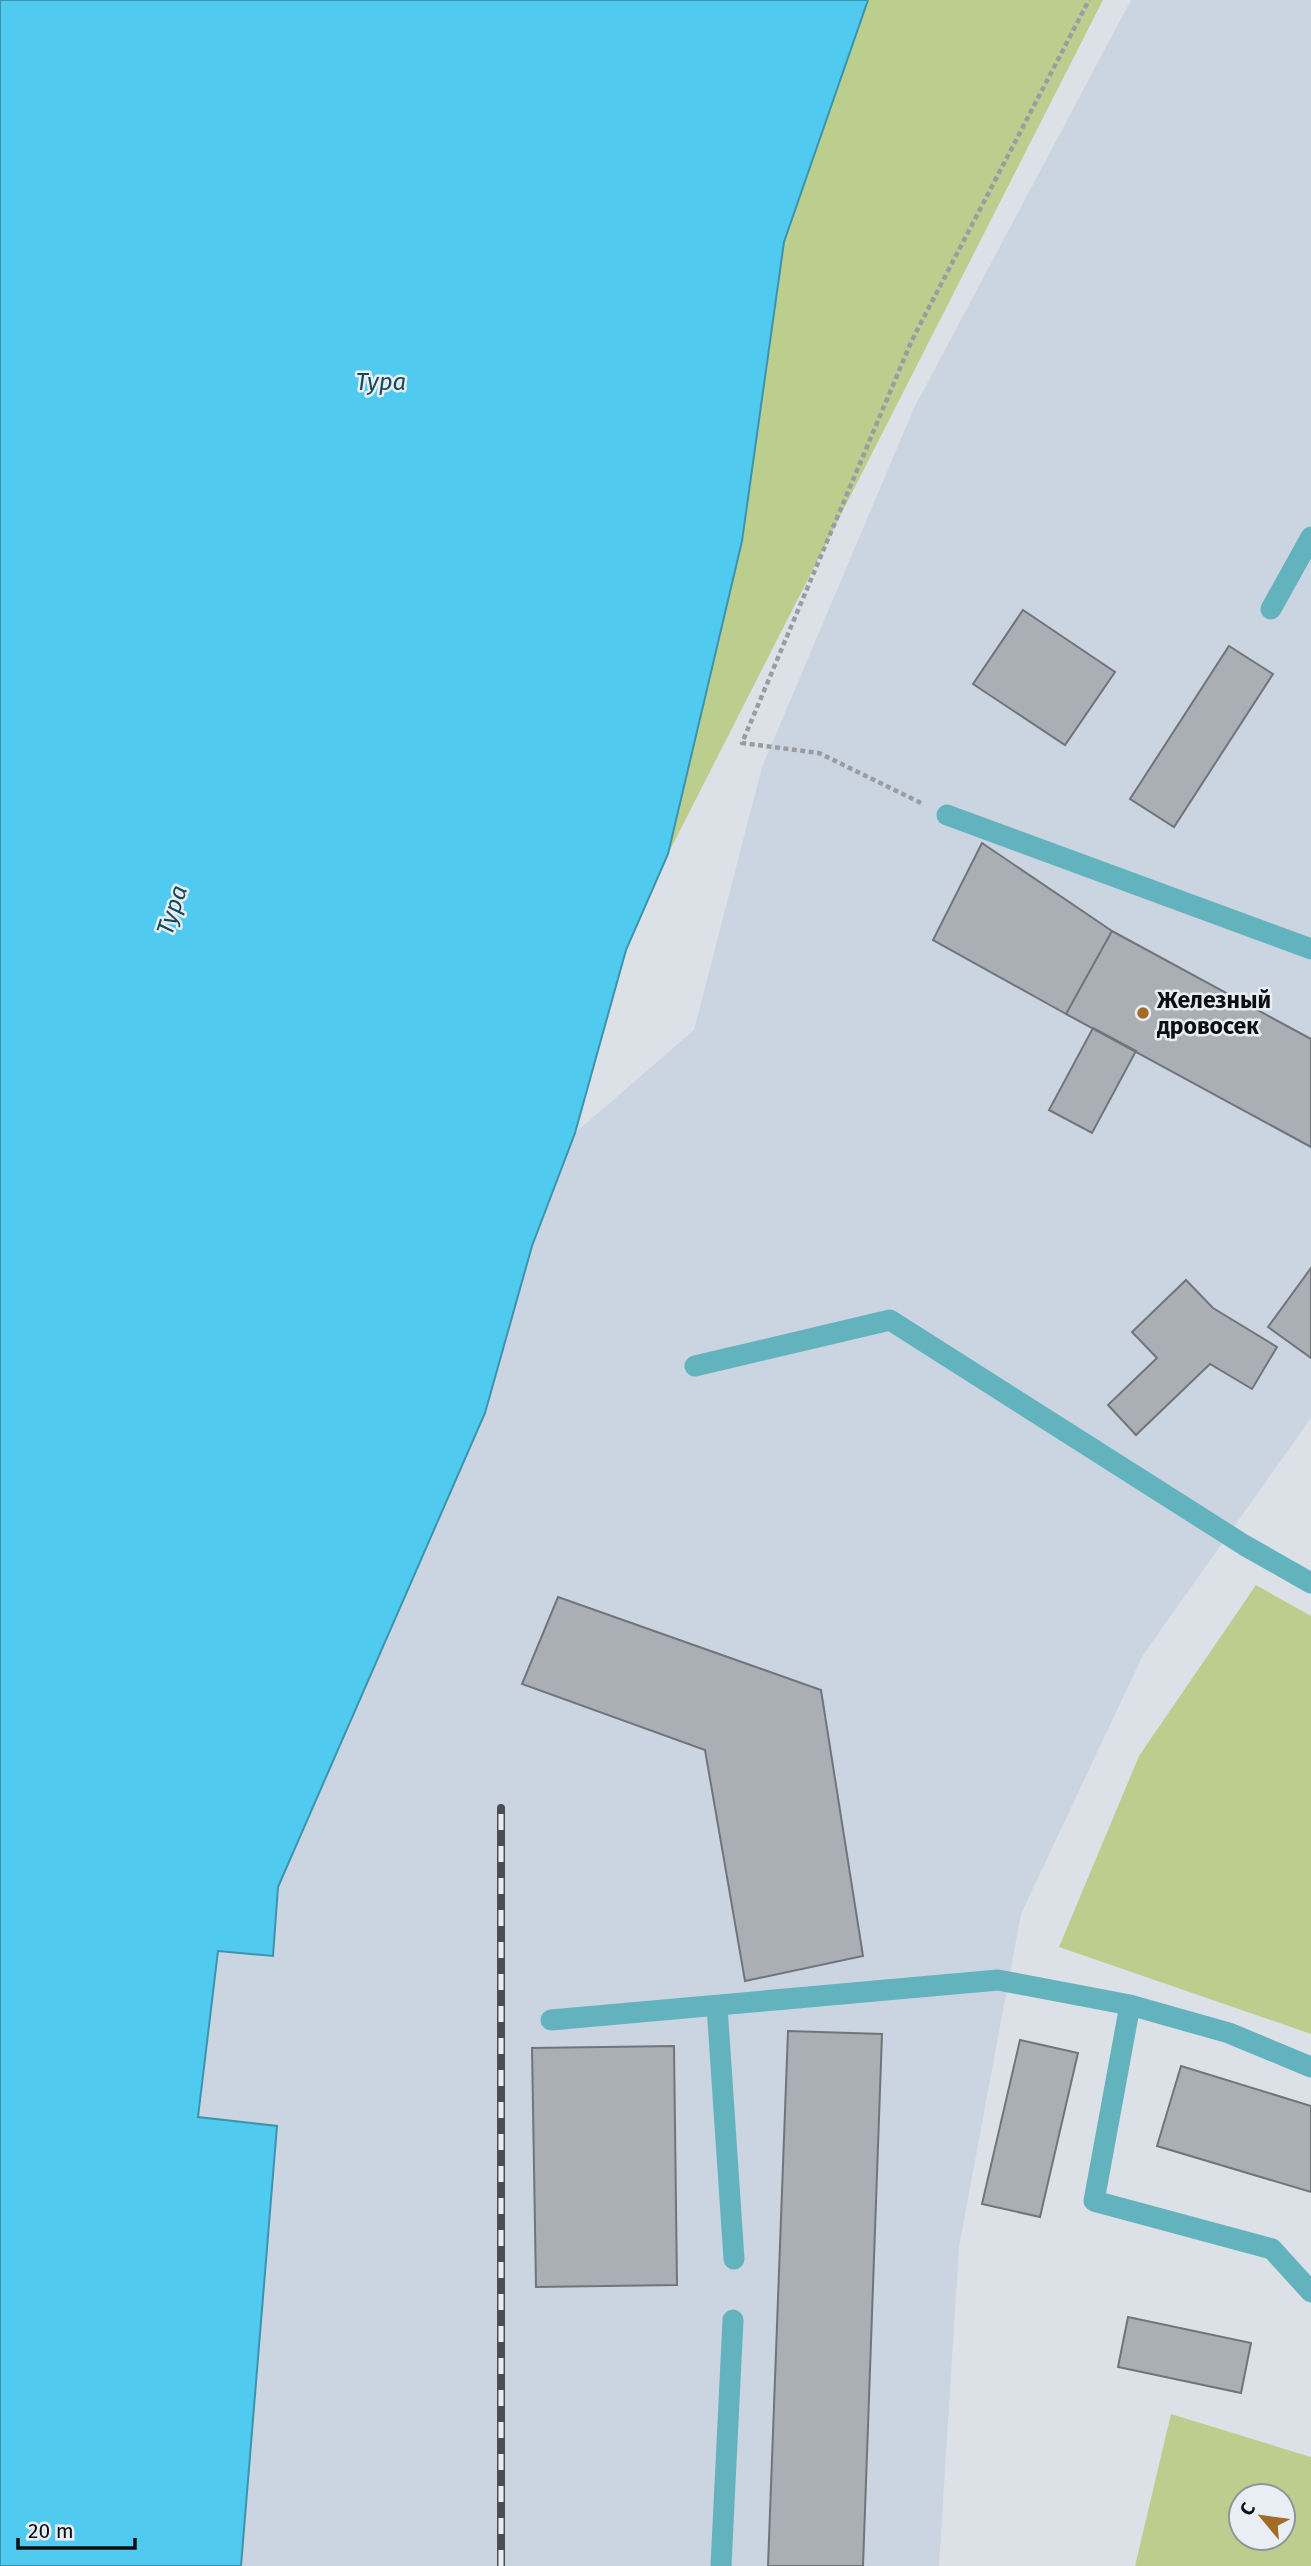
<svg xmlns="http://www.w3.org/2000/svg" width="1311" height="2566" font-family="'Fira Sans',sans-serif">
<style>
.built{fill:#cbd5e1}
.green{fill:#bcce8e;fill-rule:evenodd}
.water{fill:#50cbef;stroke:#3c93ad;stroke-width:2}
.building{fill:#aaaeb5;stroke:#71757b;stroke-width:2}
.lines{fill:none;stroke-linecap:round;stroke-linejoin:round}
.path{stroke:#999da2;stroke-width:4.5;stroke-dasharray:5 3.5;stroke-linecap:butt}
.service{stroke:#63b3bf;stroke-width:21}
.rail-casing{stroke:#4b4d51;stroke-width:8}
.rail{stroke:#e9eef5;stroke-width:5;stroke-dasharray:16;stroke-linecap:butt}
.poi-dot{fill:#a26c26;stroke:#e9eef5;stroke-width:2.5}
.labels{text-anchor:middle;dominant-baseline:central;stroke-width:5;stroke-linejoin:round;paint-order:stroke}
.poi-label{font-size:23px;font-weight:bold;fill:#0e0f12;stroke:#e9eef5;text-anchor:start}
.water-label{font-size:24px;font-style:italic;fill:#154a59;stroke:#e9eef5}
</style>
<rect width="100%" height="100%" fill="#dce1e7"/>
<path class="built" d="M1131 0H1311V1418L1143 1655 1021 1914 959 2247 939 2566H241L277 2126 198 2118 218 1950 273 1956 278 1887 485 1413 532 1246 575 1133 694 1030 762 767 914 408Z"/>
<path class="green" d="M868 0H1103L668 854 742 541 784 242Z
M1256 1585 1311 1616V2034L1059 1947 1139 1756Z
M1171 2414 1311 2457V2566H1135ZM1241 2496H1283V2538H1241Z"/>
<path class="water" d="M0 0H868L784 242 742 541 668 854 626 950 575 1133 532 1246 485 1413 278 1887 273 1956 218 1951 198 2117 277 2126 241 2566H0Z"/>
<path class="building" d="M1023 610 1115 672 1065 745 973 684Z
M1229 646 1273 674 1174 827 1130 799Z
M982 843 1112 931 1066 1014 933 940Z
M1112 931 1311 1039V1147L1066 1014Z
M1093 1028 1136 1051 1092 1133 1049 1110Z
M1311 1268V1358L1268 1327Z
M1186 1280 1213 1308 1277 1347 1252 1389 1210 1364 1136 1435 1108 1405 1157 1358 1132 1332Z
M558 1597 821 1690 863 1956 745 1981 705 1750 522 1684Z
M788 2031 882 2034 863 2566H768Z
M1020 2040 1078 2053 1040 2217 982 2204Z
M674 2046 677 2285 536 2287 532 2048Z
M1181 2066 1311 2106V2192L1157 2146Z
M1128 2317 1251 2343 1241 2393 1118 2367Z"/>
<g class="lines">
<path class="path" d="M921 803 819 753 742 743 912 340 1089 0"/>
<path class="service" d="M1271 609 1311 537
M947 815 1311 949
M695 1366 890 1320 1244 1545 1311 1583
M1130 2005 1094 2201 1272 2249 1311 2292
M717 2006 734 2259
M551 2020 998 1980 1130 2005 1229 2033 1311 2067
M721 2566 733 2320"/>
<defs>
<path id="rail" d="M501 2566V1808"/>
</defs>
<use href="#rail" class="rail-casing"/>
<use href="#rail" class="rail"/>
</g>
<circle class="poi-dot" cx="1143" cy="1013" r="7"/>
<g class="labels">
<g class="poi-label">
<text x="1157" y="1000">Железный<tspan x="1157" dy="26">дровосек</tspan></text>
</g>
<g class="water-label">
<text x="381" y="382">Тура</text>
<text transform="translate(172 910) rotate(-72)">Тура</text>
</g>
</g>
<g transform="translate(1262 2517) rotate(299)"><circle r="33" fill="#e9eef5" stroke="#91959a" stroke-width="2"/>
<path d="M0-5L12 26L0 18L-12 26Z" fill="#a26c26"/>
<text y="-10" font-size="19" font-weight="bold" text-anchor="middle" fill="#0e0f12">С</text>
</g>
<path d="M18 2538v10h117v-10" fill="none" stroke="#0e0f12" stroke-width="3.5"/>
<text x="28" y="2538" font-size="21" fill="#0e0f12" stroke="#e9eef5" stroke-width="5" paint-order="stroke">20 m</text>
</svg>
